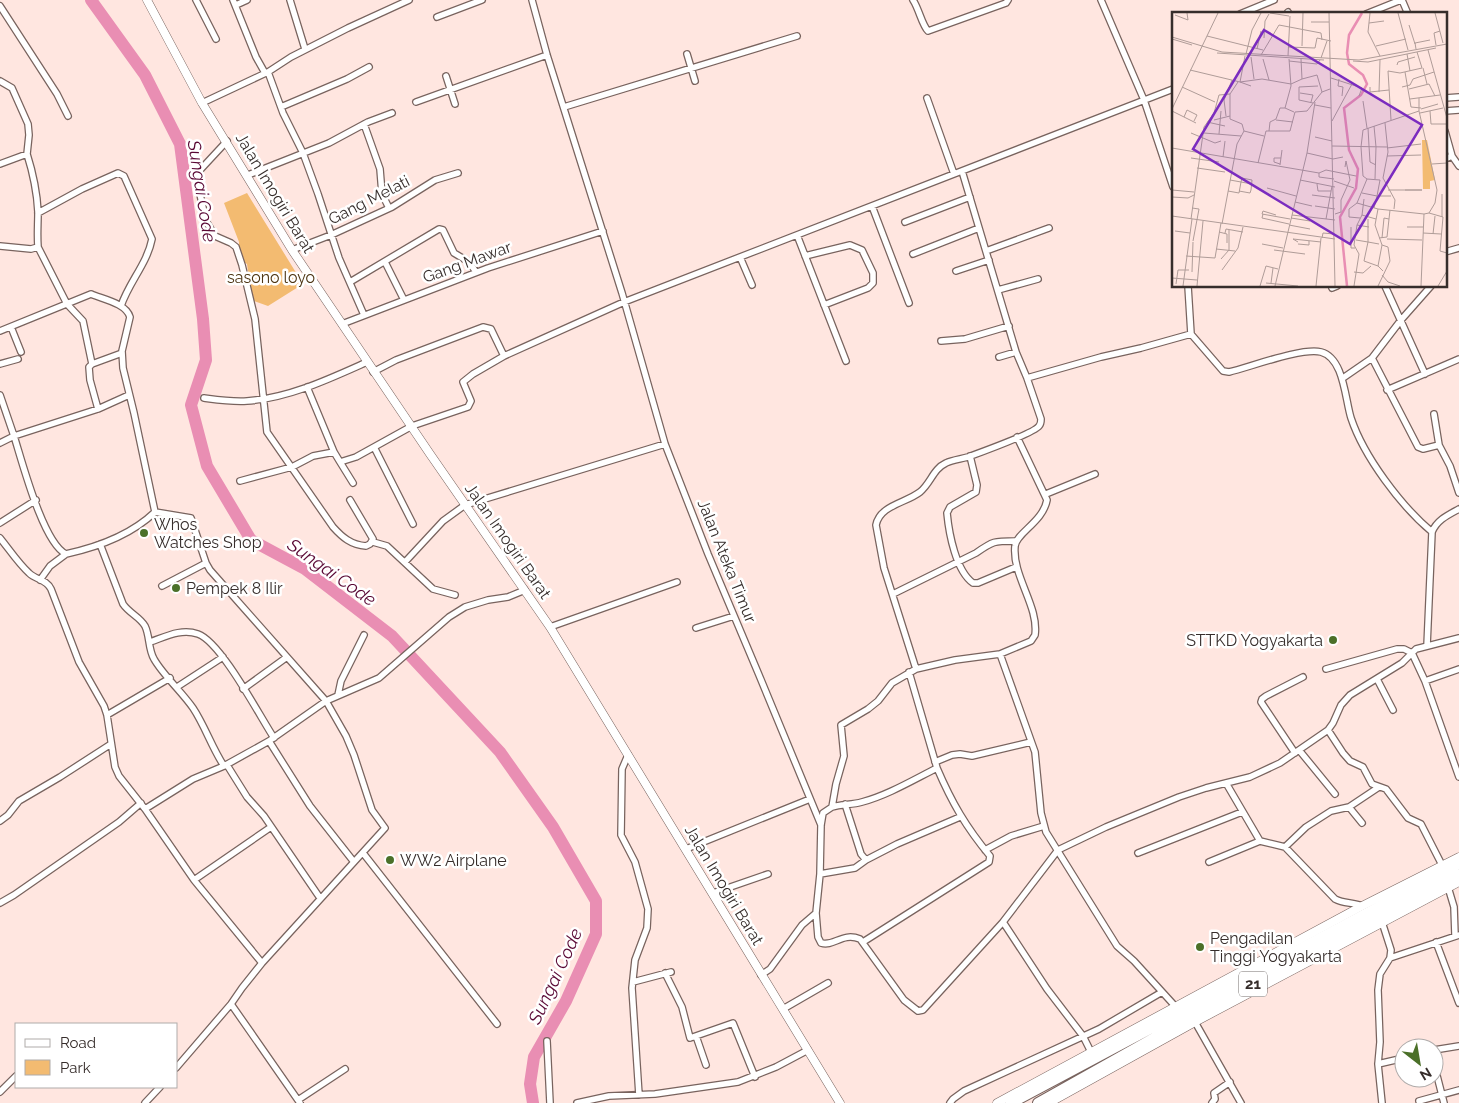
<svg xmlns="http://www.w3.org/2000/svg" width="1459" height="1103" font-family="Raleway,sans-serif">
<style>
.green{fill:#f3bb71}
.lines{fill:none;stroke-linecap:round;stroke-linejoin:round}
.river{stroke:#e98eb3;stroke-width:12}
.street-casing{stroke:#78635e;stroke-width:8}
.secondary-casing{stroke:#78635e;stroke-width:9}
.highway-casing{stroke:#78635e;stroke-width:12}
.street{stroke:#fff;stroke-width:5.5}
.secondary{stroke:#fff;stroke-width:8}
.highway{stroke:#fff;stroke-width:10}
.poi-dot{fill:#4b7029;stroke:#fff;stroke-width:2}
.labels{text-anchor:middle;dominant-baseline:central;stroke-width:5;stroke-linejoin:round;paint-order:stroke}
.shield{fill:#fff;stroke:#726c6b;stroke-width:1}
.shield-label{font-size:15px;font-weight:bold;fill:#362d2b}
.street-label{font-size:16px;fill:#362d2b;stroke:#fff}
.park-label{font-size:16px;fill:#4d3513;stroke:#fff}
.poi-label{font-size:16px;fill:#362d2b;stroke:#fff;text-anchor:start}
.water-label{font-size:18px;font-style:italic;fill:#590834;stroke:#fff}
.inset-river{fill:none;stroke:#e98eb3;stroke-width:2.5}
.inset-road{fill:none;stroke:#af9c98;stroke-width:1}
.view{fill:#7b2cbf;fill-opacity:0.15;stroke:#7b2cbf;stroke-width:2.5}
.inset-edge{fill:none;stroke:#362d2b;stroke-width:2.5}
</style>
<rect width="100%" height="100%" fill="#ffe6e0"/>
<path class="green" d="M247 193 303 284 268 306 254 301 251 295 247 264 239 259V242L224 203Z"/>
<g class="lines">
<path class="river" d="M91 0 145 75 180 144 203 319 206 360 191 405 207 466 251 540 305 569 392 636 500 752 553 827 596 901V934L566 1001 534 1057 530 1084 533 1103"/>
<defs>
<path id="street" d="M196 0 216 39
M233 0 256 57 265 73
M290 0 305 49
M532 0 547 55 622 293 665 444 708 554 759 675 821 825
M913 0C919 9 922 25 928 31L1006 3 1008 0
M1101 0 1144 100 1173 187
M1402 0 1408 14
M236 5 247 0
M0 6 57 94 68 116
M1288 12 1289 14
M1240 14 1274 0
M1366 14 1401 0
M437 17 482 0
M687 54 695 81
M268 72 283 113 303 153 318 194 339 258 364 315
M446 76 455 104
M0 81 12 88 28 124 29 135 27 154
M927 98 954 174
M1445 98 1459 97
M416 102 547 55
M202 103 268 72 291 57 348 28 409 0
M281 107 347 79 369 67
M564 107 797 36
M1445 111 1459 110
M364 124 380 169 382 194 389 208
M1445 131 1452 156 1459 166
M227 141 201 169 198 174 197 181 206 221 215 236 231 243 236 247 242 265 255 319 267 432 333 527C342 537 351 545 366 546L370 544 373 539 350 500
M1445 159 1452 156
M0 164 27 154C33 173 37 192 38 212 38 225 37 234 38 247L31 249 0 246
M248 175 329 143 368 122 392 113
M872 206 909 303
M38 213 82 189 118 173 124 176 152 239C147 264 129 282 121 306
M905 222 970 197
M797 235 846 361
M38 247 67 304 83 321 92 364
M292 250 331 235 392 207 435 180 458 173
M986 251 1049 228
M1445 252 1459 248
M913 254 979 228
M805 256 850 245 862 250 873 273V283L868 288 824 305
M740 257 752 285
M385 262 404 300
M956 271 989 260
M350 282 439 229 443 230 454 253 469 262 476 272
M1188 286 1191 334 1223 371 1229 372C1250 367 1303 347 1321 352 1344 358 1345 399 1351 418 1364 457 1401 506 1432 532
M1385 286 1425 374
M1332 288 1337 286
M998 290 1038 279
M342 324 488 268 603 231
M11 327 21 352
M0 331 91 294C102 299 126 303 130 317L122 351 123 368 134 413 155 512
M941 341 965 339 1009 326
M999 357 1016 352
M1372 358 1418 447 1423 449 1439 445 1450 466 1459 493
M0 364 18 359
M373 372 396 360 483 327 491 329 504 356 624 302 1173 89
M1027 378 1101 357 1141 348 1191 334
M1343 378 1372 358 1401 320 1431 286
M307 387 334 452
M1387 390 1459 359
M0 395 14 436 98 409 129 395
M204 398C219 400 232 402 247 401 289 398 329 379 367 362
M98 409 90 380 89 367 92 364 122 353
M1434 414 1439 445
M0 443 14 436C22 461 43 543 66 554 98 547 131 535 155 512
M374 447 413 524
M970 456 977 485 976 492 950 507 947 513C949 534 956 571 973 583H978L1016 567
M340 462 353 483
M240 481 292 467 313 456 334 452 340 462 356 457 412 426 468 407 471 401 463 382 473 374 504 356
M1046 494 1095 474
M155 512 191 518 206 563 210 570 326 701 346 736 354 755 372 810 385 828 262 963 242 988 231 1004 176 1068
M0 523 36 500
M0 538C9 549 18 563 29 573 36 580 46 579 51 589L79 662 104 706 107 715 115 767 119 776 145 809 194 880 262 963
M373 542 387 546 433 589 455 595
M100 544 123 604C129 613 140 617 145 626 150 636 148 649 154 659 163 675 182 692 193 708 205 726 212 748 224 766
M405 562 443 521 465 505 665 444
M40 580 50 566 66 554
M162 586 206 563
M893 594 976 553C993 541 994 541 1015 541
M550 627 677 582
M696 628 734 616
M150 642C165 637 181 628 198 634 221 642 259 715 274 738
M1427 646 1432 532C1437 520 1448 515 1459 509
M1000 654 1031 641 1035 635C1039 606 1012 576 1015 546 1016 533 1043 522 1047 500L1017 437
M916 669 955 660 1000 654 1035 752 1041 813 1046 832 1117 946 1134 961 1175 1006
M1326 669 1397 649H1404L1412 653 1425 681 1459 777
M909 672 937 768
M1377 679 1393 710
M1425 681 1459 669
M177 687 223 657
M243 689 287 657
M338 695 341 681 364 635
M107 715 170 678
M1328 730 1343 753 1350 761 1363 767 1372 784 1386 789 1408 818 1421 824 1442 865
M269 741 310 806 354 862
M1299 750 1335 794
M1295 753 1261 702 1262 699 1266 696 1303 677
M628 755 622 769 621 835 635 862 648 909 647 928 635 960 632 988 639 1095
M935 762 952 755 960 754 972 756 1031 742
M227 765 247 797 264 816 320 898
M1226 783 1260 841 1285 847 1335 899C1344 904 1353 902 1362 906
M845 804 861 854 866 860 897 844 960 817
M832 807C842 804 852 805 862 802 888 795 913 780 937 768 952 803 966 827 990 856L989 862 863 942
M1349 807 1362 823
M145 809 193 779 224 766 269 741 326 701 379 678 449 617 465 607 488 600 508 597 525 590
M0 821 8 815 19 801 60 777 111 744
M1285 847 1306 827 1331 811 1349 807 1379 787
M686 849 810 799
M985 850 1011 836 1044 826
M363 853 497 1024
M1138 853 1242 812
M1209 862 1260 841
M820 874 855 868 866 860
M194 880 271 827
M1448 887 1454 907 1455 935
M713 893 768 874
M0 903 14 895 119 822 141 803
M816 913 818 937 821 943C834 947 842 932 860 939L904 1000 918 1011 923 1010 1003 922
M1436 942 1459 1003
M1390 958 1459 935
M665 973 682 1007 690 1038 733 1023 755 1077
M761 975 770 969 802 925 816 913 820 874 821 825 823 813 832 807 836 784 844 756 841 725 868 709 878 701 892 683 916 669 884 568 876 525C880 505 906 503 920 492 931 483 933 469 946 463 952 460 961 459 968 457 979 453 1034 433 1039 426 1041 424 1041 422 1041 419L1027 378 1016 352 962 171
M633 982 671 972
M231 1004 300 1103
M783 1009 828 983
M1195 1022 1241 1103
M696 1036 706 1065
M547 1041 550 1103
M1434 1050 1459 1046
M1091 1052 1083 1036 1047 989 1003 922 1058 850 1106 827 1179 797 1206 788 1250 777 1280 763 1328 730 1333 723 1341 705 1350 695 1402 663 1416 649 1459 638
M1378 1064 1404 1058
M1434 1064 1444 1103
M0 1092 16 1076
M298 1100 345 1069
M1419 1101 1459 1090
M145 1103 160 1087
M577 1103 609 1096 655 1094 738 1082 776 1067 808 1050
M950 1103 953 1099 964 1091 1099 1029 1162 992
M1212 1103 1215 1099 1214 1093 1230 1082
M1382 1103 1378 1064 1380 1042 1378 990 1380 974 1390 958 1391 950 1382 922"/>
<path id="secondary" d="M147 0 202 103 292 250 430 454 550 627 840 1103
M997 1103 1362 906 1459 857
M1049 1103 1195 1022 1459 882"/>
<path id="highway" d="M1011 1103 1459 864
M1038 1103 1222 1000 1459 875"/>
</defs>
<use href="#street" class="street-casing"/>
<use href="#secondary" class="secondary-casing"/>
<use href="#highway" class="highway-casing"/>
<use href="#street" class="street"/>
<use href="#secondary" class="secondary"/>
<use href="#highway" class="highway"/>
</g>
<g class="poi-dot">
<circle cx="144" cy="533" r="5"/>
<circle cx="176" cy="588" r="5"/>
<circle cx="1333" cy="640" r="5"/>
<circle cx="390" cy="860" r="5"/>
<circle cx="1200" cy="947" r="5"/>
</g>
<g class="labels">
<rect class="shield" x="1239" y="971.5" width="28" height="25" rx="4"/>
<g class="shield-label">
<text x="1253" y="984">21</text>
</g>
<g class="street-label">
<text transform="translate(275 193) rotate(59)">Jalan Imogiri Barat</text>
<text transform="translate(369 200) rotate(-27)">Gang Melati</text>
<text transform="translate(467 262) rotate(-20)">Gang Mawar</text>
<text transform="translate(508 541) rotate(55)">Jalan Imogiri Barat</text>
<text transform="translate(727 561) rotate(68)">Jalan Ateka Timur</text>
<text transform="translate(724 885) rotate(59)">Jalan Imogiri Barat</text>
</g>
<g class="park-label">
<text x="271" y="277">sasono loyo</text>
</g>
<g class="poi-label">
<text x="154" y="524">Whos<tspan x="154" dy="18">Watches Shop</tspan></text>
<text x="186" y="588">Pempek 8 Ilir</text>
<text x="1323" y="640" text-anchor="end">STTKD Yogyakarta</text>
<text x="400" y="860">WW2 Airplane</text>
<text x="1210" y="938">Pengadilan<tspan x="1210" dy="18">Tinggi Yogyakarta</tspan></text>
</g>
<g class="water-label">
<text transform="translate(202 191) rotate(81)">Sungai Code</text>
<text transform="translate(332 572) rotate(35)">Sungai Code</text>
<text transform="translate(555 976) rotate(-65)">Sungai Code</text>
</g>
</g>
<g transform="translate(1172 12)">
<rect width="275" height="275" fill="#ffe6e0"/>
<path d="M250 128H255L263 168 258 169V177H251Z" fill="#f3bb71"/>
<path class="inset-river" d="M175 274 168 205 184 176 186 157 177 138 172 96 189 83 195 72 191 63 177 52 175 41 177 23 190 1"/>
<path class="inset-road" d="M98 1 117 4M157 1 163 274M198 1 196 20 208 44M226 1 236 38M263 1 271 31M3 3 16 8 15 1M139 10H157M197 11 212 9M237 13 243 32M35 24 91 38M0 25 50 40 187 48 275 32M92 26 93 9 97 2M0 27 20 33M264 33 262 21 268 19M130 34 131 1M204 34 234 27M116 35 143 36 145 26 159 29M85 37 89 19M244 37 243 31 258 28M256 38 275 106M45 41 152 48M74 42 80 18 89 1M235 42 238 59M89 43 107 13 149 21 150 28M73 44 68 70 79 74M116 44 118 4M79 45 82 67M149 46 155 29M91 47 97 68M117 47 119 74 113 96 122 100M117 49 145 52 148 48M181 49 196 50 264 36M225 53 226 50 243 45M251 56 255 72M18 58 68 70 90 67 119 72 130 67 129 47M233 60 239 95 249 96M159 66 190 76 187 84M130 67 145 63 150 80M167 67 166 74 171 75 170 84M10 75 43 90M198 75V80L217 78M230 75 238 73 241 67 262 60M237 77 257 72 263 84M207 80 208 48M128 81 141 83 139 90M238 87 268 83M191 89 195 116M141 91 127 88V75L146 74M143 93 159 96M0 97 46 1M249 97 266 92M0 99 24 111M258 99 259 112H275M248 101 271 96M54 104 52 88 60 68M12 105 15 98 25 103 22 109M42 108 58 104M104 108 121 110M219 108 216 59 228 61 250 56 245 40M160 109 180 72M35 110 53 114M213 111 216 140 211 166 223 188 222 197M0 112V133M202 114 204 135M196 116 197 134M72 119 92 124M97 119 98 110 104 107 108 96H113M19 121 43 131 49 129M32 121 69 124M47 122 49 99M143 125 160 129M160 134 215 135M197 134 198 150 204 153M0 136 147 161V165L162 167M215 136 249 132M135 141 161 147 171 145M215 144 249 143M51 145 53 129M19 146 47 150M86 151 94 119H118L123 100 135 99 150 80 158 77M108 152 102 150V146H109M260 152 275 151M108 153 110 138M25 156 53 160M147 161 154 158 184 164M195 167 191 164 189 135 191 118 247 99M195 167 208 168 205 184H219M203 167 204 135M58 168 80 172M128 168 163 175M162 169 182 176M145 172 146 179H159M95 176 124 184M0 178 22 180M216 178H250H233M56 179 67 181 69 170M67 179 78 181 79 178 80 168 70 166 69 170M190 181 205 184 202 196M270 182V205M140 183 163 186M0 185 16 186 22 183M123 190 140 194M185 191 206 197 252 202 257 201 263 191 265 178 247 99V86M143 194 163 197M20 196 27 197 21 229M206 197 203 213 210 233 206 254 211 259M257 201 271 205 268 239 275 241M91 202 90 206 117 212M163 202 169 200V188L178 168 174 149 173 155M104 203 91 199 90 202 118 207M120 203 163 208M190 203 192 187M0 204 163 227M119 206 138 209M188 206 177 205V197L185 191 195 167M19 207 32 115 42 101 47 83 58 82M154 207 160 174M50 212 65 132 72 119 70 112 58 107V82L66 70M117 213 138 217M179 215V236H183M197 215 185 213 190 203 204 207M235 215H251M3 219 18 221M47 220 55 222V231M53 221 54 217 71 220M251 221 269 222M261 222 263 204M150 226 151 221 162 222M207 226 215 225 218 198M210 226 212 206 217 207M215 227 250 228M184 228 196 230V207M126 230 121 227 149 230M90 232 111 236M126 232 137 233V229M44 237 63 239M102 238 133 242M14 244 43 246 49 211M49 247 57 238V218M206 254 192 249 196 230 207 232M50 258 66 236 71 215M20 260 21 230M182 260 191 261 199 254M210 263 216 270 228 274M0 266 25 268M94 271 126 274M99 271 101 256M4 272 6 258H17M11 274 20 207M25 274 31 209M88 274 94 254 106 257M103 274 135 141 143 90M144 274 149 226M182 274 187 242 182 233 185 213M206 274 218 249 216 235 210 233M249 274 252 202M266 274 275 259"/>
<path class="view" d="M92 18 250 113 178 232 21 137Z"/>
<rect width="275" height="275" class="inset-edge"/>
</g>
<rect x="15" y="1023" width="162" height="65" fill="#ffffff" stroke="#afabaa"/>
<rect x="25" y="1039" width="25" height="8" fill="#ffffff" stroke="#afabaa"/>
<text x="60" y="1048" font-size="15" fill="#362d2b">Road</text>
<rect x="25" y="1060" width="25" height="15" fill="#f3bb71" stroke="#afabaa"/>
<text x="60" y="1073" font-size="15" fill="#362d2b">Park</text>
<g transform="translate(1419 1063) rotate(149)"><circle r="24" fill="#ffffff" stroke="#afabaa"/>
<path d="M0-4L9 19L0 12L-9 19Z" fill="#4b7029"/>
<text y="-8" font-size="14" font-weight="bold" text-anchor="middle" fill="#362d2b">N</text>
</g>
</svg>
